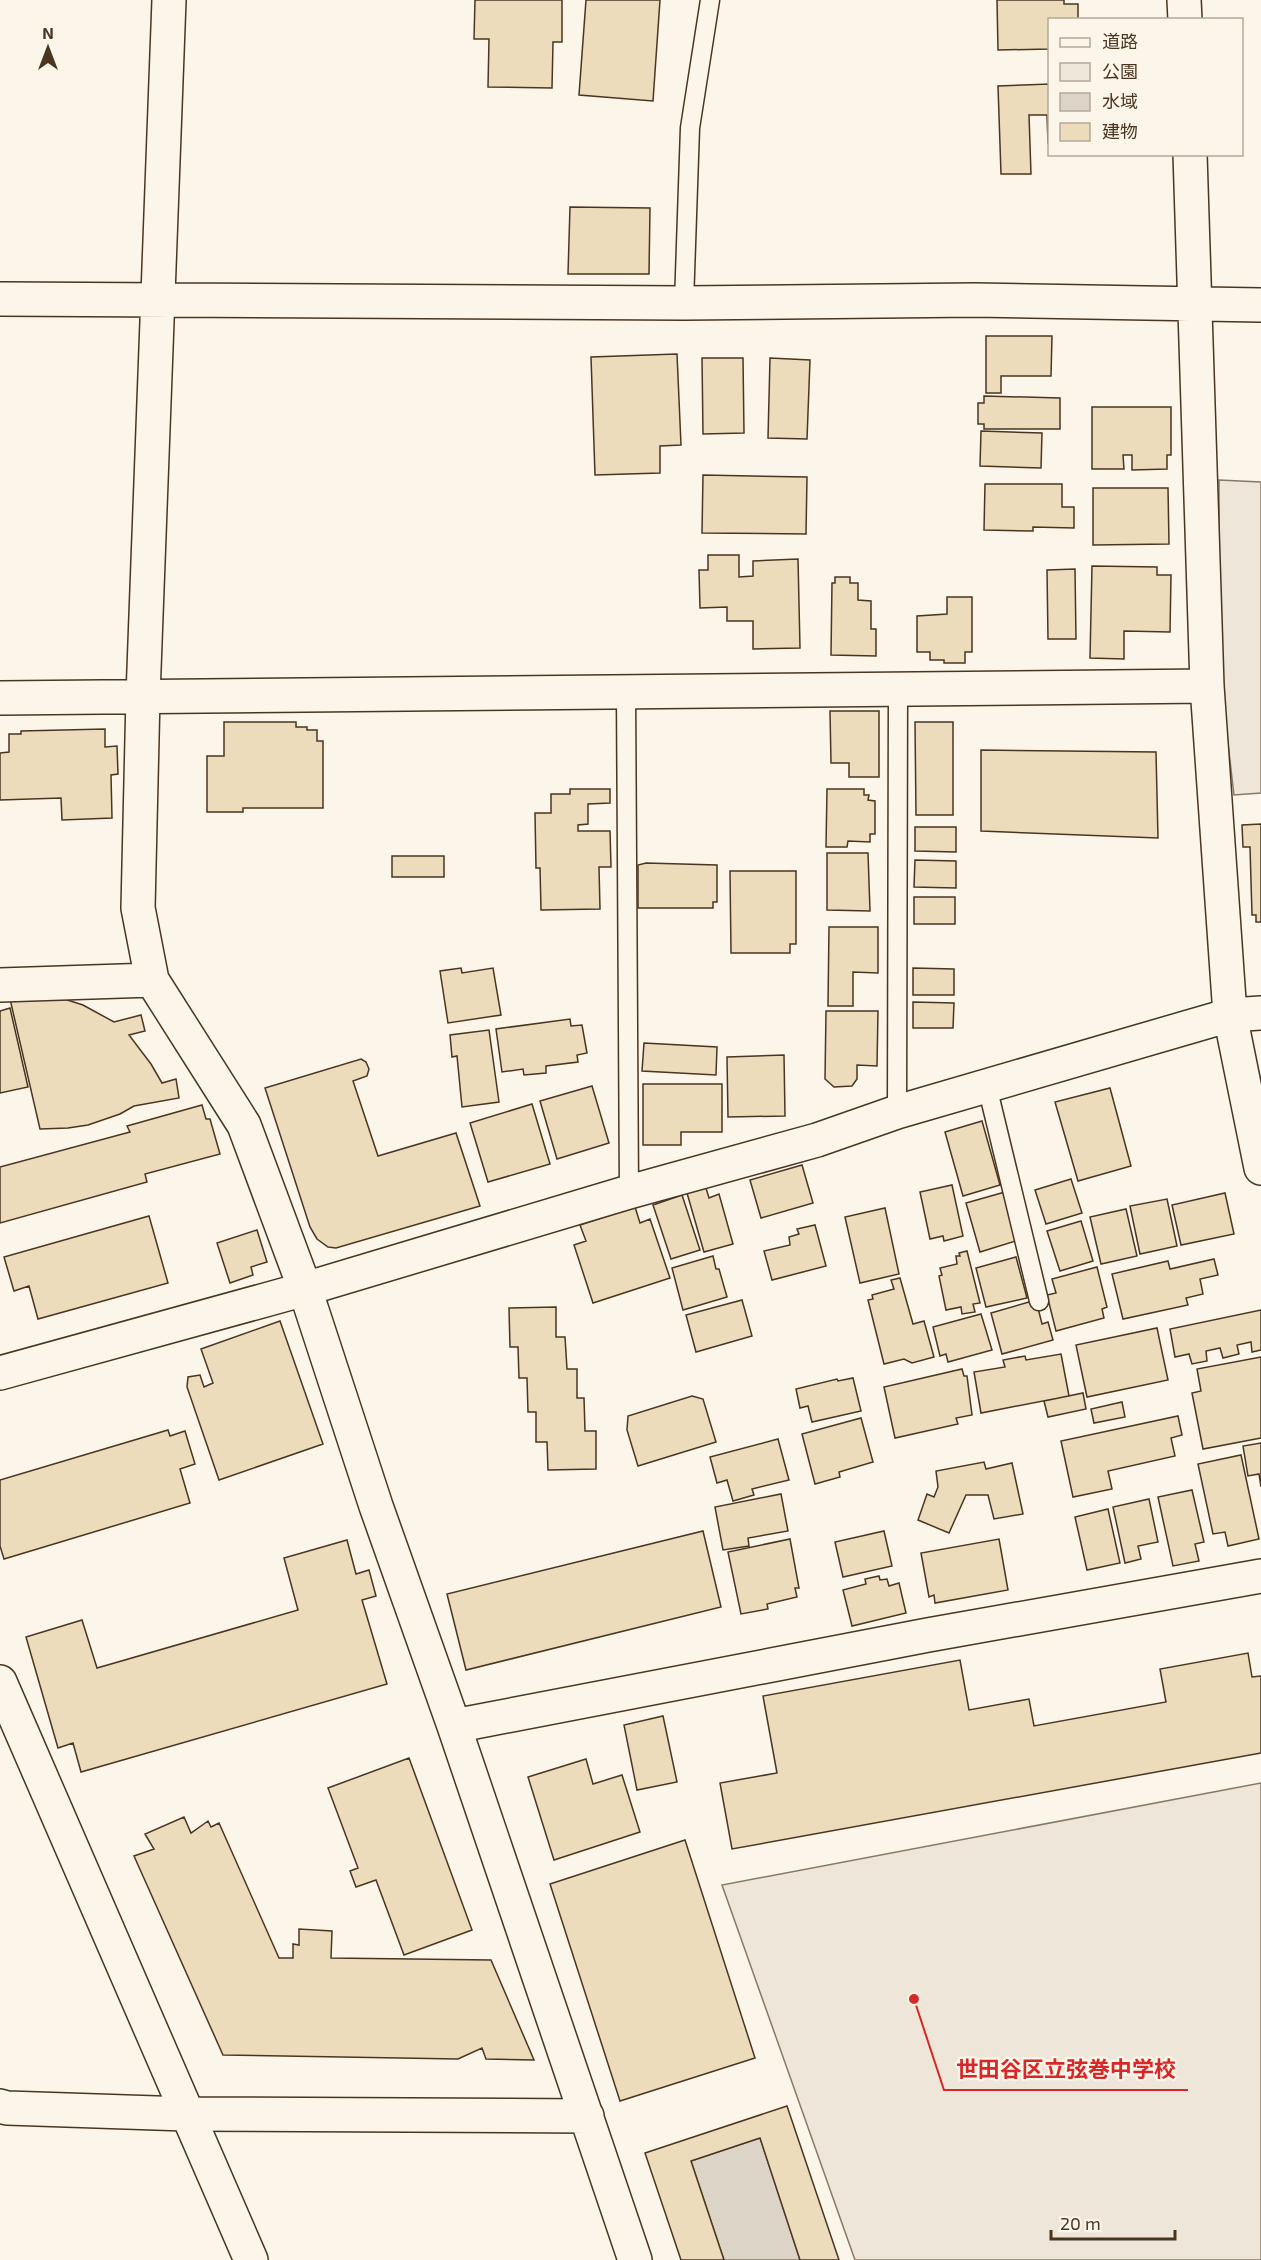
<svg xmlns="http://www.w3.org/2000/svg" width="1261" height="2260" font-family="'Exo 2','Noto Sans JP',sans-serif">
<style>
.green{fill:#ede6d9;stroke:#887966;stroke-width:1.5}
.water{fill:#dcd4c6;stroke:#887966;stroke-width:1.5}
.building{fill:#ecdcbc;stroke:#4a3520;stroke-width:1.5}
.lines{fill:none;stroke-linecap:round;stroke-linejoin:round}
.lane-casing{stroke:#4a3520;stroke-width:21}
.street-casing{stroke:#4a3520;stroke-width:36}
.secondary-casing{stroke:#4a3520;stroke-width:36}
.lane{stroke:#fbf6e9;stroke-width:18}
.street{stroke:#fbf6e9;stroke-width:33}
.secondary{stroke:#fbf6e9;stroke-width:33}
.leader{fill:none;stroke:#d62828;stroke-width:2}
.callout-dot{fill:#d62828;stroke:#fbf6e9;stroke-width:2}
.callout-label{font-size:22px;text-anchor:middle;font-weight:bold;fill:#d62828;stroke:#fbf6e9;stroke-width:4.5;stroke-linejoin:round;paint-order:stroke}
</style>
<rect width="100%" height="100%" fill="#fbf6e9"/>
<path class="green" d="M1219 480 1261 482V793L1234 795 1219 667Z
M1261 1783V2260H855L722 1885Z"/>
<path class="water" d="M760 2138 800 2260H724L691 2161Z"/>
<path class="building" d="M475 0H562V42H553L552 88 488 87 489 39H474Z
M586 0H660L653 101 579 95Z
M997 0H1064V4H1078V20H1050V49L998 50Z
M1050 84V143H1048L1047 115H1029L1031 174H1001L998 86Z
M570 207 650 208 649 274H568Z
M986 336H1052L1051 376H1001V393H986Z
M677 354 681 445 660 446V473L595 475 591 357Z
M702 358H743L744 433 703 434Z
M770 358 810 360 807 439 768 438Z
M984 396 1060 398V429H984V424H978V403H984Z
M1092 407H1171V455H1167V469L1132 470V455H1123L1124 469H1092Z
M981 431 1042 433 1041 468 980 466Z
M703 475 807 477 806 534 702 533Z
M985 484H1062V507H1074V528L1033 527V531L984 530Z
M1093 488H1168L1169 544 1093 545Z
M708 555H739V577L753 576V561L798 559 800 648 753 649V621H727V607L700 608 699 570H708Z
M1092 566 1157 567V575H1171L1170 632 1124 631V659L1090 658Z
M1075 569 1076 639H1048L1047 570Z
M835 577H850V583H858V600L871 601V629H876V656L831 655 832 583H835Z
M947 597H972V652H965V663H944V660H930V652H917V616L947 614Z
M830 711H879V777H849V763H831Z
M224 722H296V727H307V730H317V741H323V808H243V812H207V756H224Z
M915 722H953V815H916Z
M105 729V747L117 746 118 774 111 775 112 818 62 820 61 798 0 800V753L9 752V734H21V731Z
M981 750 1156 752 1158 838 981 831Z
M570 789H610V803L588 804V824L578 825V831H610L611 867H599L600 909 541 910 540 868H536L535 813H551V794H570Z
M827 789H864V795H869L868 800 875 801V834H870V842L848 841 847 847H826Z
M1261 824V922H1256V915H1252L1250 847H1243L1242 825Z
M915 827H956V852L915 851Z
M827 853H868L870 911 827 910Z
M392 856H444V877H392Z
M915 860 956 861V888L914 887Z
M646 863 717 865V902H713V908H638V865Z
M730 871H796V944H790V953H731Z
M914 897H955V924H914Z
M829 927H878V973L853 972V1006H828Z
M461 968 462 973 493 968 501 1015 448 1023 440 971Z
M913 968 954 969V995H913Z
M61 998 83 1005 114 1022 141 1015 145 1031 129 1035 151 1064 162 1083 176 1079 179 1098 134 1106 120 1114 88 1125 68 1128 40 1129 10 999Z
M913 1002 954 1003 953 1028H913Z
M10 1008 28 1087 0 1093V1011Z
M826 1011H878L877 1066 857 1065V1079L852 1086 834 1087 825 1079Z
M570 1019 571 1026 582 1025 587 1053 577 1055 578 1062 546 1066V1073L524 1075 523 1069 502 1072 496 1029Z
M489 1030 499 1102 462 1107 457 1056 452 1057 450 1035Z
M644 1043 717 1047 716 1075 642 1071Z
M784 1055 785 1116 728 1117 727 1057Z
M361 1059 366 1062 369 1069 367 1076 353 1081 378 1156 456 1133 480 1206 336 1248 328 1247 317 1239 310 1227 265 1088Z
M643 1084H722V1132H681V1145H643Z
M592 1086 609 1143 557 1159 540 1101Z
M1110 1088 1131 1166 1078 1181 1055 1102Z
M532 1104 550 1164 488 1182 470 1123Z
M202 1105 206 1119H210L220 1154 145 1174 147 1182 0 1223V1167L130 1132 127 1126Z
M982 1121 1000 1185 963 1196 945 1132Z
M802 1165 813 1203 761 1218 750 1180Z
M1071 1179 1082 1213 1046 1224 1035 1190Z
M952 1185 963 1236 944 1241 943 1236 930 1239 920 1192Z
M706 1188 709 1198 719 1194 733 1244 704 1252 687 1193Z
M1005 1192 1019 1240 980 1252 966 1203Z
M1225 1193 1234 1234 1181 1245 1172 1205Z
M682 1195 700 1250 671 1259 653 1205Z
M1167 1199 1177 1246 1140 1254 1130 1206Z
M635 1207 640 1223 650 1219 670 1278 593 1303 574 1245 586 1241 580 1225Z
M885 1208 899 1274 860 1283 845 1217Z
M1126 1209 1137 1256 1101 1264 1090 1217Z
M149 1216 168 1283 38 1319 29 1286 14 1291 4 1257Z
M1081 1221 1093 1261 1060 1271 1047 1231Z
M815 1225 826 1266 772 1280 764 1251 790 1245 789 1237 799 1234 797 1229Z
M257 1230 267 1262 251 1267 253 1275 230 1283 217 1243Z
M967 1251 980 1303 973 1304 975 1312 962 1314 961 1307 946 1310 939 1276 942 1275 940 1268 957 1264 956 1256H960L959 1253Z
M713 1256 716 1269H719L727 1297 683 1310 672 1268Z
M1016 1257 1027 1298 986 1307 976 1268Z
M1214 1259 1218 1275 1200 1279 1203 1294 1186 1298 1188 1305 1123 1319 1112 1274 1168 1261 1170 1269Z
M1097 1267 1107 1307 1102 1309 1104 1318 1056 1331 1047 1295 1056 1293 1052 1279Z
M900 1278 913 1324 924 1321 934 1357 912 1363 904 1359 884 1364 868 1300 873 1299 872 1295 894 1289 891 1280Z
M742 1300 752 1336 696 1352 686 1315Z
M1036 1300 1042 1324 1048 1322 1053 1340 1002 1354 991 1313Z
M556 1307V1337H565L567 1369H577V1398H584L585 1431H596V1469L548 1470 547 1442H536V1412H528L527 1378H519L518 1347H510L509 1308Z
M1261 1310V1350L1252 1352 1251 1342 1237 1345 1239 1354 1223 1358 1220 1348 1206 1351 1207 1361 1192 1364 1189 1354 1175 1357 1170 1329Z
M981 1314 992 1350 948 1362 946 1354 940 1356 933 1327Z
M280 1321 323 1444 219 1480 187 1387 188 1377 200 1375 204 1387 213 1383 201 1349Z
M1157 1328 1168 1380 1087 1397 1076 1345Z
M1061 1354 1069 1396 981 1413 974 1372 1005 1367 1003 1360 1025 1356 1026 1360Z
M1261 1357V1438L1203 1449 1192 1393 1201 1391 1197 1369Z
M962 1369 964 1376H967L972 1415 956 1418 958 1424 895 1438 884 1387Z
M853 1378 861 1411 812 1422 808 1406 800 1408 796 1389 837 1379 838 1381Z
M1083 1393 1086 1409 1048 1417 1044 1401Z
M692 1396 703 1399 716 1442 638 1466 627 1430 628 1416Z
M1122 1402 1125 1417 1094 1423 1091 1409Z
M1178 1416 1182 1435 1171 1438 1175 1456 1108 1471 1112 1489 1073 1497 1061 1441Z
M861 1418 873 1462 839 1472 840 1477 815 1484 802 1434Z
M168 1430 170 1436 185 1431 195 1464 180 1469 190 1503 4 1559 0 1546V1480Z
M778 1439 789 1480 752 1489 754 1495 733 1501 727 1480 717 1483 710 1457Z
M1261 1443V1487L1259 1474 1248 1476 1243 1446Z
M1241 1455 1259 1539 1228 1546 1225 1532 1213 1534 1198 1464Z
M984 1462 986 1469 1012 1463 1023 1514 994 1519 988 1495H966L949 1533 918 1520 927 1494 934 1497 938 1487 936 1471Z
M1192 1490 1204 1542 1195 1544 1199 1561 1173 1566 1158 1497Z
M781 1494 788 1531 748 1538 749 1546 723 1550 715 1507Z
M1149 1499 1158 1542 1138 1546 1141 1559 1125 1563 1113 1507Z
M1108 1509 1120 1563 1087 1570 1075 1517Z
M703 1531 721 1607 466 1670 447 1594Z
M884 1531 892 1566 843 1577 835 1542Z
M790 1539 799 1588H795L797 1597 767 1604 768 1609 741 1614 728 1552Z
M999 1539 1008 1590 935 1603 934 1595 929 1597 921 1553Z
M347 1540 356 1574 369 1570 376 1596 362 1600 387 1684 81 1772 73 1743 58 1748 26 1637 82 1620 97 1668 298 1610 284 1558Z
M879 1576 880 1580 887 1579 889 1586 899 1583 906 1613 852 1626 843 1590 866 1584 865 1579Z
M1248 1653 1252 1677 1261 1676V1753L732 1849 720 1783 777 1773 763 1696 960 1660 969 1710 1029 1699 1034 1726 1166 1702 1160 1669Z
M663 1716 677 1782 637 1790 624 1725Z
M409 1758 472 1930 404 1955 376 1880 356 1887 350 1871 358 1868 328 1788Z
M586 1759 593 1784 622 1775 640 1832 554 1860 528 1777Z
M184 1817 191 1833 208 1821 211 1827 219 1823 279 1958H293V1944L299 1945V1929L332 1931 331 1958 491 1960 534 2060 486 2059 482 2048 458 2059 223 2055 134 1856 154 1849 145 1834Z
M685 1840 755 2058 620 2101 550 1884Z
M787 2106 839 2260H800L760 2138 691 2161 724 2260H681L645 2153Z"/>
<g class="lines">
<defs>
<path id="lane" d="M684 303 690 128 710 0
M626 692 629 1192
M987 1086 1039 1301
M897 1112 898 689"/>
<path id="street" d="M169 0 143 696 138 908 152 980 244 1125 305 1289 376 1506 454 1726 635 2260
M1184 0 1185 20
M1190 154 1207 686 1230 1015 1261 1168
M0 299 684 303 975 300 1261 305
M0 698 1207 686
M0 985 152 980
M0 1373 305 1289 629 1192 817 1140 897 1112 1230 1015 1261 1013
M454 1726 928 1635 1261 1576
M0 2106 7 2108 186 2114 587 2116"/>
<path id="secondary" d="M0 1682 251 2260"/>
</defs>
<use href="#lane" class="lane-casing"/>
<use href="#street" class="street-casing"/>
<use href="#secondary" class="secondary-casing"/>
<use href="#lane" class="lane"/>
<use href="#street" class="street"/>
<use href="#secondary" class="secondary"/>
</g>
<path class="leader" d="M914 1999L944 2090H1188"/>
<circle class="callout-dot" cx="914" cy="1999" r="6"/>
<g class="callout-label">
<text x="1066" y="2077">世田谷区立弦巻中学校</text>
</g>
<rect x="1048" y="18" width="195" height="138" fill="#fbf6e9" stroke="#b4a999" stroke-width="1.5"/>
<rect x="1060" y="38" width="30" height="9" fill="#fbf6e9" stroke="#b4a999" stroke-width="1.5"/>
<text x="1102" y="48" font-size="18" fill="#4a3520">道路</text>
<rect x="1060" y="63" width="30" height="18" fill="#ede6d9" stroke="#b4a999" stroke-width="1.5"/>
<text x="1102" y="78" font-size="18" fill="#4a3520">公園</text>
<rect x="1060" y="93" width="30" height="18" fill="#dcd4c6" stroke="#b4a999" stroke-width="1.5"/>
<text x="1102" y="108" font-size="18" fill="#4a3520">水域</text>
<rect x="1060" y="123" width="30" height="18" fill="#ecdcbc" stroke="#b4a999" stroke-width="1.5"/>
<text x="1102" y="138" font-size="18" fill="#4a3520">建物</text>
<g transform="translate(48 48)" stroke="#fbf6e9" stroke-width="4.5" paint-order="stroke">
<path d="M0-4.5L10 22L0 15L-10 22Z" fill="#4a3520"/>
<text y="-9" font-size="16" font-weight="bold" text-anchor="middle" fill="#4a3520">N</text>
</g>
<path d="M1051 2230v9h124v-9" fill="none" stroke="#4a3520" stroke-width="3"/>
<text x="1060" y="2230" font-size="18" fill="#4a3520" stroke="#fbf6e9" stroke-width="4.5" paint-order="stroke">20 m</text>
</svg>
